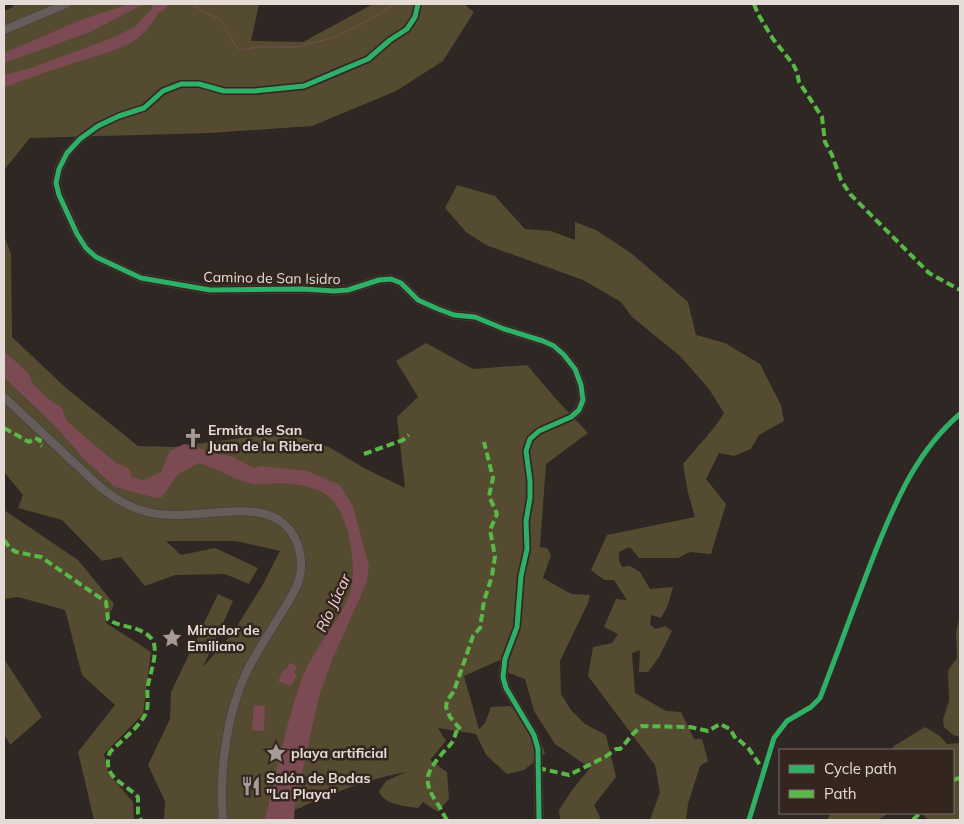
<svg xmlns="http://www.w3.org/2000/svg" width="964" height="824" font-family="Mulish,sans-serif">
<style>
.green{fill:#554b30}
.water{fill:#7b4a53}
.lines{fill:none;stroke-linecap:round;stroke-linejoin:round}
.stream{stroke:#7b4a53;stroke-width:1}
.tertiary-casing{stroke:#4b4540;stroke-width:9}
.secondary-casing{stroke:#4b4540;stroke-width:10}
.tertiary{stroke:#625a59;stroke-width:7}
.secondary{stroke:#665d5a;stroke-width:8}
.quiet{stroke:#58b947;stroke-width:4;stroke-dasharray:8 4;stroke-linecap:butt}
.cycleway-casing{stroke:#34251e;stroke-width:8}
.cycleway{stroke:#2db169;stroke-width:5}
.labels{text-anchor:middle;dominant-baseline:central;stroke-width:5;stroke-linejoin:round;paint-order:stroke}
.street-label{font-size:14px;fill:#e5dbd6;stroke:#34251e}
.poi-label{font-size:14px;font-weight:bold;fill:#e5dbd6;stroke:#34251e;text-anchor:start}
.water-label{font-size:15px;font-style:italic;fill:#f4d0d6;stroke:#34251e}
</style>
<rect width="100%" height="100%" fill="#2f2723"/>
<path class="green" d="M13 4H259L251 41 303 42 373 4H464L474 12 443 61 396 91 312 126 210 133 30 138 4 170V11L13 7Z
M457 185 495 196 525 229 551 231 575 240V222L596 230 631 253 688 302 696 335 725 343 760 364 781 405 784 421 759 435 751 449 734 456 719 453 706 479 726 504 711 554 690 552 678 558H639L630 547 619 552V561L622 567 630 566 640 572 650 589 673 587 668 605 661 618 651 615 650 625 656 629 665 626 672 631 659 657 648 672H639L640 650 632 653 635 693 666 711 681 712 694 739H702L708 761 700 766 688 804 686 820H650L660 792 655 765 588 676 593 647 612 643 618 634 604 627 616 599 627 600 614 580H604L591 570 607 535 695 517 688 493 683 464C696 448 714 430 724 413L709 389 680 356 632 317 621 302 583 280 486 245 466 232 445 208Z
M4 235 11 254 12 337 66 388 138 446 174 447 287 432 329 447 364 468 405 488 397 417 418 397 396 361 426 343 473 369 527 365 556 399 588 433 546 464 540 547 547 548 551 555 543 578 571 594 590 595 588 603 560 661 561 694 571 710 585 724 606 735 616 777 594 805 600 817 599 820H560L559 810 572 790 590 768 555 744 534 711 525 679 509 673 500 660 464 676 479 729 485 723 491 707 510 706 536 730 545 753 524 770 507 774 486 755 476 734 438 728 446 741 430 760 447 772 449 799 438 812 423 802 418 808C406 806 383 805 379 791L386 781 406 772C366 779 331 794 295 810L294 820H164L165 801 148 765 170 719 171 692 218 594 233 601 203 667 232 634 262 586 280 551 236 541H166L181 555 215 548 258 568 249 584 225 574 175 575 145 586 121 557 102 561 62 520 18 508 23 495 4 472Z
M4 510 78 560 114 604 106 623 151 652 143 714 104 754 109 774 133 802 134 820H94L78 752 115 705 82 675 65 610 18 597 4 599Z
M960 615V737L953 735 944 727 943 719 949 701 948 670 957 658 956 632Z
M4 659 42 717 10 745 4 734Z
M925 727 940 736 947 744 960 743V820H928L922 813H953V750H891L894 746Z
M831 813H889L878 820H827Z"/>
<path class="water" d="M127 4H144L90 32 4 63V53L83 19 126 5Z
M149 4H170L161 12 159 11C143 47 111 51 77 62 53 70 27 78 4 88V75L31 68 112 38 135 27 153 7Z
M4 351 28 373 33 384 47 398 62 408 67 421 77 430 116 463 128 468 132 474 131 477 144 480 161 472 170 451 184 444 196 446 207 452H215L222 455 231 456 254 468 261 466 307 471 340 485 353 506 369 567 366 584 333 658 319 696 294 810V820H265C276 774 285 727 301 681 306 666 316 652 324 638 332 627 340 615 346 603 357 581 353 551 347 529 343 515 335 499 322 492 310 486 291 483 278 483 270 483 262 485 255 484 234 481 218 468 199 463L178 474 162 497 156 498 115 487 84 459 57 428 4 377Z
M289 663 297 666 294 673 297 675 291 686 278 681 284 669 286 670Z
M254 705 265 706 264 731 252 730Z"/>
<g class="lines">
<path class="stream" d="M192 4 203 12 220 19 235 45 240 50 258 47H296L332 38 360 25 395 4"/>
<defs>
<path id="tertiary" d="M418 4 415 17 407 29 390 40 368 59 304 86 254 91H224L199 84H181L163 91 144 108 119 116 98 126 80 139 67 153 59 169 56 183 59 195 77 234 86 248 96 257 141 278 210 290 303 289 334 291 348 290 379 280 391 279 401 283 418 300 438 309 454 315 475 317 504 329 543 341 554 346 564 355 575 369 581 385 583 400 579 410 571 417 539 431 530 439 526 451 530 481V498L526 521 527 549 521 576 517 627 505 659 503 677 506 688 534 735 538 749 539 820"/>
<path id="secondary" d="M4 30 66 4
M4 397 99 486C140 520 169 517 220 512 240 511 261 509 279 520 298 533 305 558 299 580 295 593 286 605 279 617 264 641 247 666 238 693 225 728 219 784 223 820"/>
</defs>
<use href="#tertiary" class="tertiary-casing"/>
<use href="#secondary" class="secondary-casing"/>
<use href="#tertiary" class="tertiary"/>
<use href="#secondary" class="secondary"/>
<path class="quiet" d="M754 4 758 14 773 39 793 64 797 72 799 82 822 117 825 142 832 155 841 180 850 194 929 273 960 290
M4 428 29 442 35 438 40 440 39 444 42 446
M364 454 403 440 409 435
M4 540 10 548 16 552 41 557 106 602 108 619C119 628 138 625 150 637 161 647 150 673 148 685 146 695 150 706 145 715 137 729 121 741 110 752 101 778 124 782 138 797V813L141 820
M538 768 569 775 605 757 616 749H620C628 741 632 733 642 726L690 727 708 731 720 724 730 729 736 739H738L749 749 764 771
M953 780 960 778
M447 820C443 815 441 808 437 803 423 782 425 774 441 755 449 745 453 745 456 732L461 730 450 717 446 707 447 701 454 691 473 636 480 628 484 601 492 576 495 556 490 530 497 514 489 496 493 478 484 442
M913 820 920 813"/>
<defs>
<path id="cycleway" d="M418 4 415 17 407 29 390 40 368 59 304 86 254 91H224L199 84H181L163 91 144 108 119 116 98 126 80 139 67 153 59 169 56 183 59 195 77 234 86 248 96 257 141 278 210 290 303 289 334 291 348 290 379 280 391 279 401 283 418 300 438 309 454 315 475 317 504 329 543 341 554 346 564 355 575 369 581 385 583 400 579 410 571 417 539 431 530 439 526 451 530 481V498L526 521 527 549 521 576 517 627 505 659 503 677 506 688 534 735 538 749 539 820
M749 820 774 738 787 721 811 707 820 698C840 647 858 595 878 545 898 496 919 449 960 414"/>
</defs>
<use href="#cycleway" class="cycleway-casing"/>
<use href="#cycleway" class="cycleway"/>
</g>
<defs>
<symbol id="church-bare" viewBox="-9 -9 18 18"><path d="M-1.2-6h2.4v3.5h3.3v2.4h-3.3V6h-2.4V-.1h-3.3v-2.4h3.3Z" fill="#a59c97" stroke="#34251e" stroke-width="2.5" paint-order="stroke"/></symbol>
<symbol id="sight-bare" viewBox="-9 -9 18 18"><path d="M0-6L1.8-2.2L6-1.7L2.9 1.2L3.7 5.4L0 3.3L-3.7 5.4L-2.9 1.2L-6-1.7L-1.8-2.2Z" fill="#a59c97" stroke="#34251e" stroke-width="2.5" paint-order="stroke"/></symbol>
<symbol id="restaurant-bare" viewBox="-9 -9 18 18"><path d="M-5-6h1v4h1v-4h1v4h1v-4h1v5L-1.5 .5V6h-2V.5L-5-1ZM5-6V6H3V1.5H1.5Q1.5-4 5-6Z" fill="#a59c97" stroke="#34251e" stroke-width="2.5" paint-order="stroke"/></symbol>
</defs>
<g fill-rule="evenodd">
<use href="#church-bare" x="179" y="424" width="28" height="28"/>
<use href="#sight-bare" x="158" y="624" width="28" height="28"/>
<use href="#sight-bare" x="262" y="739" width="28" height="28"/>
<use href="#restaurant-bare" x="237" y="772" width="28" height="28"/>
</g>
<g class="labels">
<g class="street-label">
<text transform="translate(272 278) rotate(1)">Camino de San Isidro</text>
</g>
<g class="poi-label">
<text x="208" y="430">Ermita de San<tspan x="208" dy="16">Juan de la Ribera</tspan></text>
<text x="187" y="630">Mirador de<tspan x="187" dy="16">Emiliano</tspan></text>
<text x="291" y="753">playa artificial</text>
<text x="266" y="778">Salón de Bodas<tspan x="266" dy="16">"La Playa"</tspan></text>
</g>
<g class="water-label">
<text transform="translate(333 603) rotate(-65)">Río Júcar</text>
</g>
</g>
<rect width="964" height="824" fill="none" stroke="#e5dbd6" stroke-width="10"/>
<rect x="779" y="749" width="175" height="65" fill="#34251e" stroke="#7b6e68"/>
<rect x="789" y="765" width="25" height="8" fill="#2db169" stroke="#7b6e68"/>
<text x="824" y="774" font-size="15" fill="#e5dbd6">Cycle path</text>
<rect x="789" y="790" width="25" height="8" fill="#58b947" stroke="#7b6e68"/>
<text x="824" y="799" font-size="15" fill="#e5dbd6">Path</text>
</svg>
